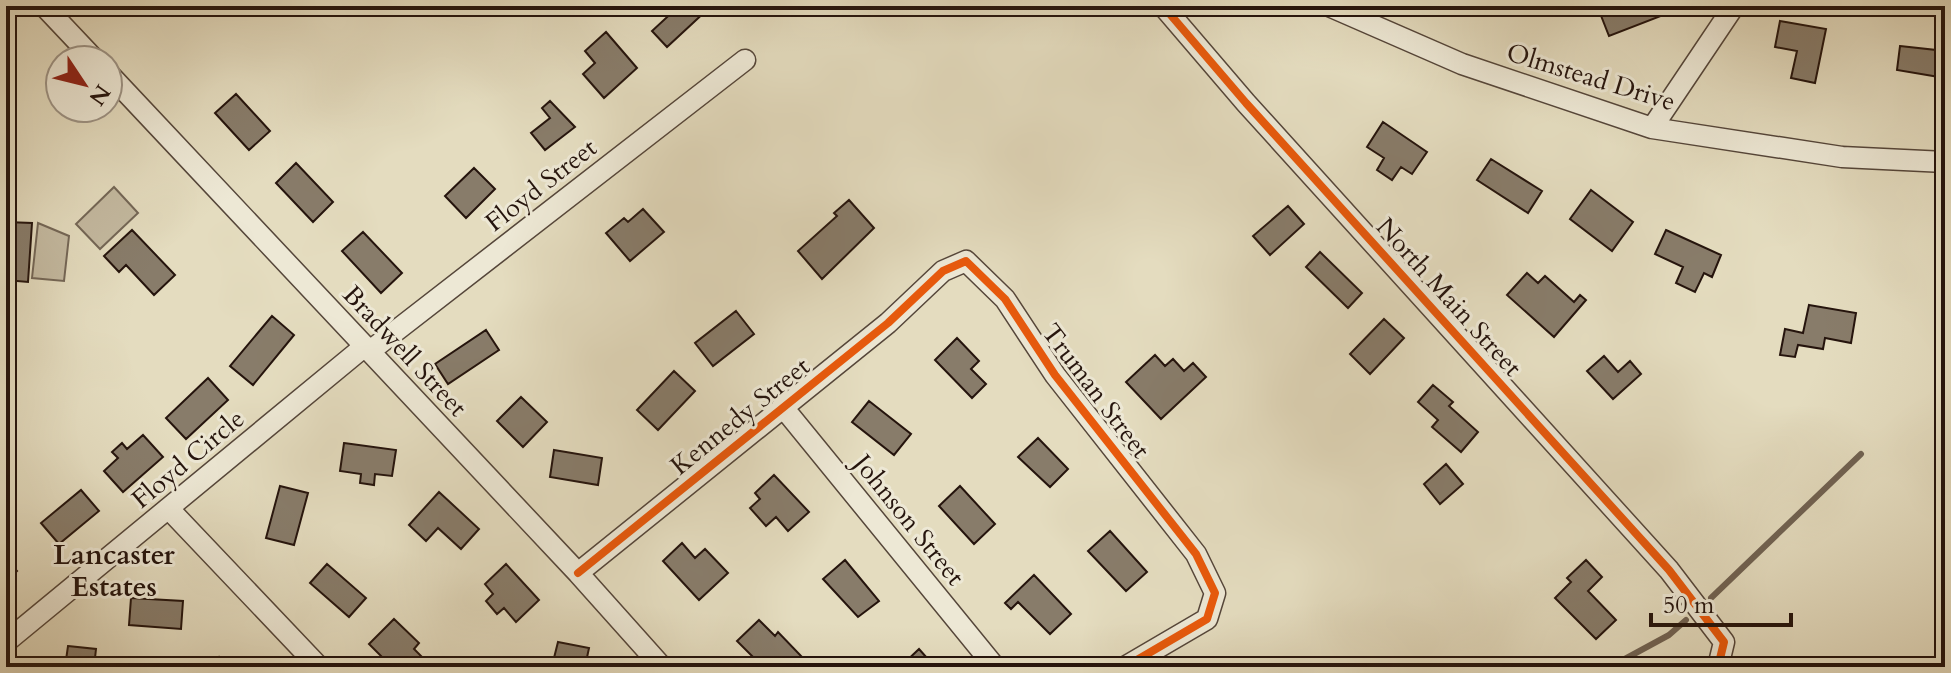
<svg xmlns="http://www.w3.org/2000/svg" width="1951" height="673" font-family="Cardo,serif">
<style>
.green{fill:#c4baa1;stroke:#746757;stroke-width:2}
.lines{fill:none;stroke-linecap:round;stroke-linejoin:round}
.stream{stroke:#716353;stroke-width:6}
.building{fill:#887c6a;stroke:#25140d;stroke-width:2}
.minor-casing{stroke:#55463a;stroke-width:23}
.minor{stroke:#ede8d5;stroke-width:20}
.cycleway-casing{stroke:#ede8d5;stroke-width:13}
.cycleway{stroke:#e8590c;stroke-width:8}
.labels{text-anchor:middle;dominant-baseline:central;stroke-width:6;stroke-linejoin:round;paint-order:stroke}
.street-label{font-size:26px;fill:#25140d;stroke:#ede8d5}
.neighbourhood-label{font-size:28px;font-weight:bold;fill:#25140d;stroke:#ede8d5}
</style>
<rect width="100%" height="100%" fill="#e4dcbf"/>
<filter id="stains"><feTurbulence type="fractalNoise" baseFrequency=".0025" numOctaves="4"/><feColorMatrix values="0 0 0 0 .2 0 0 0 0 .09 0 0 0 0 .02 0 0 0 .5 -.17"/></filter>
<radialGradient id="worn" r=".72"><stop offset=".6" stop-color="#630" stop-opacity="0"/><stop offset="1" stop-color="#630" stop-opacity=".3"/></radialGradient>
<path class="green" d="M114 187 138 213 100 249 76 224Z
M38 223 69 236 64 281 32 278Z"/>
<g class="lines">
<path class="stream" d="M1711 598 1861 454
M1610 667 1669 635 1686 620"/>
</g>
<path class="building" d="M679 6 708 9 667 47 652 31Z
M1605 6H1663L1666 14 1609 36 1598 8Z
M1780 21 1826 29 1815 83 1791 78 1797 51 1775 47Z
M606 32 637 68 604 98 583 74 595 63 585 51Z
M1900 46 1945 51V78L1897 70Z
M236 94 270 131 249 150 215 113Z
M550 101 575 127 545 150 531 133 550 118 542 108Z
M1383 122 1427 152 1412 174 1401 167 1392 180 1377 170 1384 158 1367 147Z
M1491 159 1542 191 1528 213 1477 180Z
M296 163 333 202 313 222 276 183Z
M474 168 495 189 466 218 445 196Z
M1591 190 1633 222 1612 251 1570 219Z
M849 200 874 228 822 279 798 251 837 216 834 213Z
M1288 206 1304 224 1270 255 1253 236Z
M643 209 664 232 630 261 606 233 624 218 628 222Z
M6 222 32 223 28 282 6 280Z
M132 230 175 275 154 295 126 265 119 272 104 256Z
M1666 230 1721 255 1712 277 1704 273 1695 292 1676 283 1683 267 1655 254Z
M363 232 402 273 381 293 342 251Z
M1320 252 1362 293 1348 308 1306 267Z
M1527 273 1538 283 1545 276 1574 302 1580 295 1586 300 1554 337 1507 295Z
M1809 305 1856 313 1851 343 1825 338 1823 349 1798 345 1795 357 1780 355 1785 329 1803 333Z
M736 311 754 334 713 366 695 343Z
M272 316 294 335 253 385 230 366Z
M1384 319 1404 338 1370 374 1350 354Z
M486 330 499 350 448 384 435 364Z
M957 338 979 361 971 369 986 384 972 398 935 360Z
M1155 355 1165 366 1173 359 1184 371 1193 363 1206 377 1161 419 1126 382Z
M1604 356 1618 372 1630 361 1641 374 1613 399 1587 371Z
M674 371 695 391 658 430 637 410Z
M208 378 228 400 186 439 166 418Z
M1433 385 1453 402 1449 406 1478 432 1461 452 1432 427 1438 420 1418 402Z
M521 397 547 422 523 447 497 421Z
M869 401 911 434 894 455 852 422Z
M143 435 163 457 123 492 104 471 118 458 112 452 122 443 127 449Z
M1038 438 1068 469 1050 487 1018 457Z
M344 443 396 450 392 476 375 474 374 485 360 483 361 474 340 471Z
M554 450 602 458 598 485 550 477Z
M1446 464 1463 484 1440 504 1424 484Z
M774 475 809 512 788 531 776 517 766 526 750 508 760 499 755 493Z
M280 486 308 493 294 545 266 538Z
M960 486 995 524 974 544 939 506Z
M81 490 99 511 59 544 41 523Z
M439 492 479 529 461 549 438 528 426 541 409 525Z
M1110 531 1147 572 1126 591 1088 551Z
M682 543 695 558 705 549 728 573 699 600 663 561Z
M6 560 17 571 6 582Z
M845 560 879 601 858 617 823 579Z
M1586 560 1602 577 1588 591 1616 620 1596 639 1555 598 1571 582 1567 578Z
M327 564 366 598 349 617 310 583Z
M506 564 539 600 516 622 504 608 497 614 486 601 493 594 485 584Z
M1034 575 1071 614 1050 634 1018 602 1011 609 1005 603Z
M131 598 183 601 181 629 129 625Z
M394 619 419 643 414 649 427 662 422 667H392L369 644Z
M759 620 775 636 778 632 802 657 792 667H763L737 641Z
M558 642 589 648 585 667H544L545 661 553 662Z
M68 646 96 649 94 667H65Z
M919 649 935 667H900Z
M219 657 228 667H207Z"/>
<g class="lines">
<defs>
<path id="minor" d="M44 6 95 60
M1163 6 1246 103 1669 570 1724 642 1718 667
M1329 6 1462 64 1652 128 1842 157 1945 162
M108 73 578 573 662 667
M1652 128 1734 6
M370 351 745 60
M782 406 995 667
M169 509 319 667
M578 573 888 323 943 271 966 261 1005 299 1055 375 1196 554 1215 593 1207 619 1125 667
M6 642 365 346"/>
</defs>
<use href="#minor" class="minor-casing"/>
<use href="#minor" class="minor"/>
<defs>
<path id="cycleway" d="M1163 6 1246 103 1669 570 1724 642 1718 667
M578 573 888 323 943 271 966 261 1005 299 1055 375 1196 554 1215 593 1207 619 1125 667"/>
</defs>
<use href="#cycleway" class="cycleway-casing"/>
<use href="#cycleway" class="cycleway"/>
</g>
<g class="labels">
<g class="street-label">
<text transform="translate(1591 77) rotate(17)">Olmstead Drive</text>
<text transform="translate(541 185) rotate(-38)">Floyd Street</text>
<text transform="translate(1449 297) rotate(48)">North Main Street</text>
<text transform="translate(405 351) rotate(47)">Bradwell Street</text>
<text transform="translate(1096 391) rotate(53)">Truman Street</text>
<text transform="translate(740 416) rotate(-39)">Kennedy Street</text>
<text transform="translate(188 459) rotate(-40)">Floyd Circle</text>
<text transform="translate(909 520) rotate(51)">Johnson Street</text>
</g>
<g class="neighbourhood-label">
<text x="114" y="555">Lancaster<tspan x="114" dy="32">Estates</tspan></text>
</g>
</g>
<rect width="1951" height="673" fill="none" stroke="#e4dcbf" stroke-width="32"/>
<rect x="8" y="8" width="1935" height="657" fill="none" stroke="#25140d" stroke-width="4"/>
<rect x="16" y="16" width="1919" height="641" fill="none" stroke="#25140d" stroke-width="2"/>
<g transform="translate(84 84) rotate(125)"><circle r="38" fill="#ede8d5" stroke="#9d9385" stroke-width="2"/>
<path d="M0-6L14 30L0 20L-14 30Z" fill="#8f2418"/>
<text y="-12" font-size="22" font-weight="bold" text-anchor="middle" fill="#25140d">N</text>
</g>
<path d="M1651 613v12h140v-12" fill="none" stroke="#25140d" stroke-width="4"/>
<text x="1663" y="613" font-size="24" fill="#25140d" stroke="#ede8d5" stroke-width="6" paint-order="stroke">50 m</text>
<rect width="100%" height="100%" filter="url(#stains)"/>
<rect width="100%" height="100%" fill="url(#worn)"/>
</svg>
